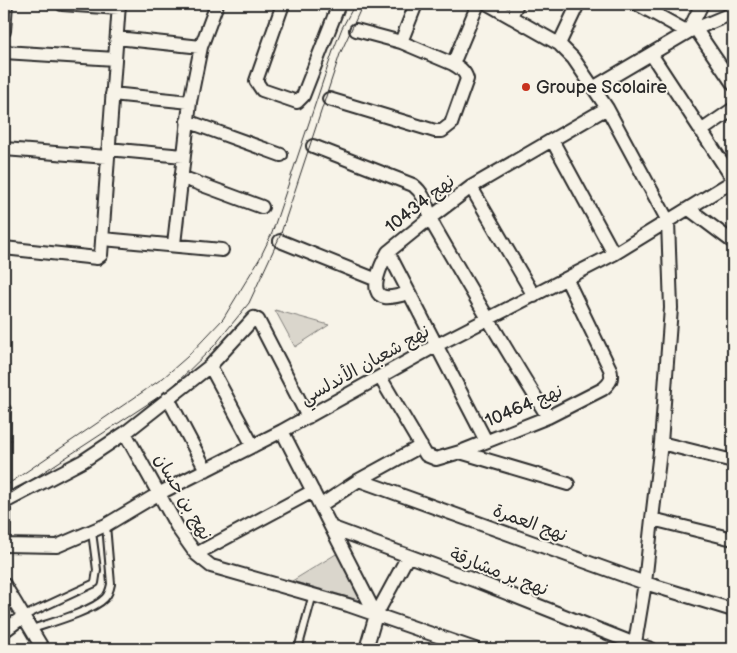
<svg xmlns="http://www.w3.org/2000/svg" width="737" height="653" font-family="'Balsamiq Sans','Playpen Sans Arabic',sans-serif">
<style>
.green{fill:#dad6cc;stroke:#82807c}
.lines{fill:none;stroke-linecap:round;stroke-linejoin:round}
.lane-casing{stroke:#2b2b2b;stroke-width:10}
.street-casing{stroke:#2b2b2b;stroke-width:16}
.lane{stroke:#f7f3e8;stroke-width:6}
.street{stroke:#f7f3e8;stroke-width:12}
.tram{stroke:#2b2b2b;stroke-width:1}
.poi-dot{fill:#c8321e;stroke:#f7f3e8;stroke-width:2}
.labels{text-anchor:middle;dominant-baseline:central;stroke-width:4;stroke-linejoin:round;paint-order:stroke}
.poi-label{font-size:18px;fill:#2b2b2b;stroke:#f7f3e8;text-anchor:start}
.street-label{font-size:18px;fill:#2b2b2b;stroke:#f7f3e8}
</style>
<rect width="100%" height="100%" fill="#f7f3e8"/>
<filter id="ink" filterUnits="userSpaceOnUse"><feTurbulence type="fractalNoise" baseFrequency=".02" numOctaves="2"/><feDisplacementMap in="SourceGraphic" scale="10" xChannelSelector="R" yChannelSelector="G"/><feConvolveMatrix kernelMatrix="1 2 1 2 8 2 1 2 1" color-interpolation-filters="sRGB"/></filter>
<g filter="url(#ink)">
<path class="green" d="M275 310 329 325 295 347Z
M341 551 366 602 292 581Z"/>
<g class="lines">
<defs>
<path id="lane" d="M24 616 95 583 97 570 92 532
M32 629C50 623 93 611 105 598 109 594 110 589 111 584L106 525
M298 649 313 594"/>
<path id="street" d="M62 4 119 8
M283 4 256 81 262 90 297 102 303 96 339 4
M488 4 559 44 573 58 607 108 668 221 671 308 661 443 652 519
M637 4 688 32 702 4
M511 16 517 4
M695 28 733 84
M356 30 401 42 453 64 478 4
M4 31 6 4
M117 38 201 47
M401 42 416 4
M559 44 578 4
M4 52 115 59
M651 54 733 179
M593 88 688 32 733 13
M112 94 190 102
M329 99 435 131H442L451 124 467 79C465 71 460 68 453 64
M187 121 281 155
M701 131 733 109
M552 140 614 254
M313 146 413 185C428 196 427 213 435 228 472 292 509 355 548 417
M4 149 107 157
M108 149 183 156
M181 177 262 207
M471 187 534 296
M689 209 733 242
M103 239 222 250
M280 241 377 280
M174 244 190 102 201 47 217 4
M4 248 97 258 101 255 119 4
M388 252C383 261 366 294 385 297 392 298 402 295 409 293
M210 366 253 446
M380 377 426 455 436 459 460 452 548 417 603 389C610 383 613 379 610 369L567 280
M168 398 206 470
M4 410V536
M308 417 258 320 254 318 210 366 125 433 179 530 196 554 211 566 348 605 475 649
M282 431 376 615
M486 441 388 252 430 218 471 187 607 108
M661 443 733 461
M460 452 568 484
M359 480 421 446
M5 502 83 461 125 433
M321 505 359 480 645 583 733 610
M333 528 479 582 635 644 651 649
M4 545 57 546 106 525 158 494 282 431 437 345 614 254 733 181
M196 554 313 491
M4 584 43 649
M4 631 24 616
M366 649 376 615 408 556
M634 649 645 583 652 519 733 539"/>
</defs>
<use href="#lane" class="lane-casing"/>
<use href="#street" class="street-casing"/>
<use href="#lane" class="lane"/>
<use href="#street" class="street"/>
<path class="tram" d="M4 487 163 378 187 357 223 319 260 258 272 233 333 51 342 28 355 4
M4 498 169 390 214 346 249 303 280 236 340 54 363 4"/>
</g>
</g>
<circle class="poi-dot" cx="526" cy="87" r="5"/>
<g class="labels">
<g class="poi-label">
<text x="536" y="87">Groupe Scolaire</text>
</g>
<g class="street-label">
<text transform="translate(420 204) rotate(-38)">نهج 10434</text>
<text transform="translate(365 365) rotate(-29)">نهج شعبان الأندلسي</text>
<text transform="translate(524 406) rotate(-23)">نهج 10464</text>
<text transform="translate(183 497) rotate(60)">نهج بن حسان</text>
<text transform="translate(530 523) rotate(20)">نهج العمرة</text>
<text transform="translate(499 572) rotate(21)">نهج بر مشارقة</text>
</g>
</g>
<rect width="737" height="653" fill="none" stroke="#f7f3e8" stroke-width="20"/>
<rect x="10" y="10" width="717" height="633" fill="none" stroke="#2b2b2b" stroke-width="2" filter="url(#ink)"/>
</svg>
